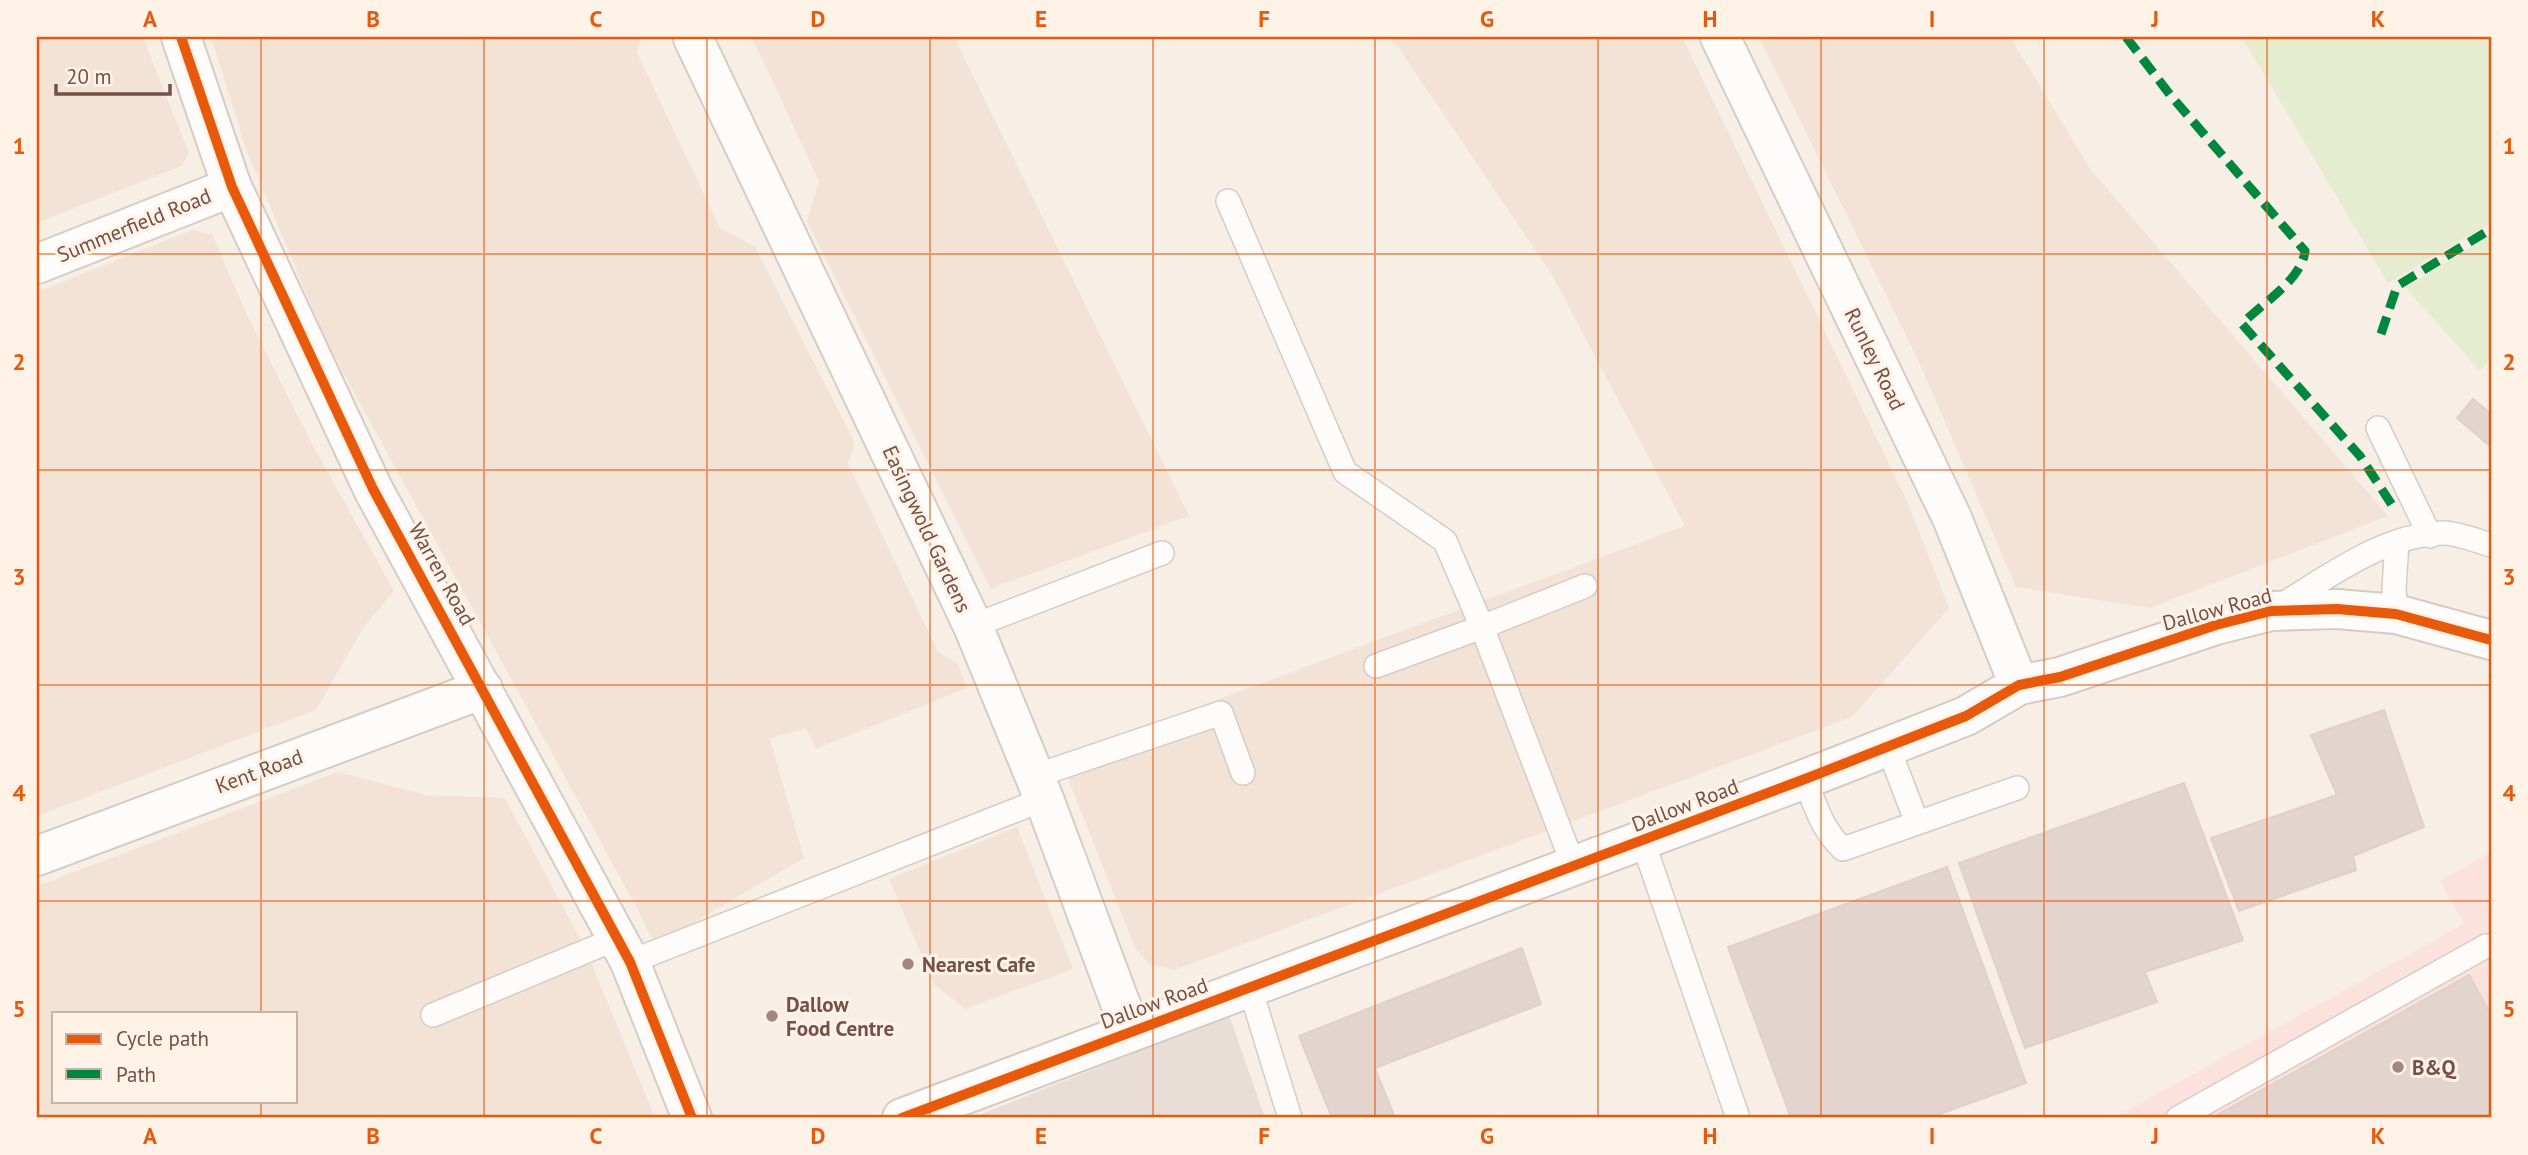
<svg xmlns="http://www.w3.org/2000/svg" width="2528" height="1155" font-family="'PT Sans',sans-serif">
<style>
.residential{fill:#f3e2d6;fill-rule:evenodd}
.commercial{fill:#fbe2dc}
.industrial{fill:#e9ded7}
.green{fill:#e5ecd0}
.building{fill:#e3d5ce;stroke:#e0d0c8;stroke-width:2}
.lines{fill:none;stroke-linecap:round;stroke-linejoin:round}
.lane-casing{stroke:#d8cbc4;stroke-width:26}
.street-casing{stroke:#d8cbc4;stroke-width:42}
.secondary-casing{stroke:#d7c9c3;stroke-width:42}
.lane{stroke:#fefcfb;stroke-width:23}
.street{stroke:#fefcfb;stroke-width:38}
.secondary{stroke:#fefcfb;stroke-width:38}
.quiet{stroke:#00873e;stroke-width:9;stroke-dasharray:18 9;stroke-linecap:butt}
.cycleway-casing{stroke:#fff2e7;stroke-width:15}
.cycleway{stroke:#e8590c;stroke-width:10}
.grid{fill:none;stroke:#e8590c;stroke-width:2;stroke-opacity:0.55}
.poi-dot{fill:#a2877e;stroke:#fff2e7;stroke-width:2.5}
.labels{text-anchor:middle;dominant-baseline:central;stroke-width:6;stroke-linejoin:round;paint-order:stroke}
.street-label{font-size:21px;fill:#755046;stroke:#fff2e7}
.poi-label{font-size:21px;font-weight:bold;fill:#755046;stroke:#fff2e7;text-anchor:start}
.neatline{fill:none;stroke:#e8590c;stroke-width:2.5}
.grid-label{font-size:23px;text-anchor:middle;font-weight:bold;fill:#e8590c}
</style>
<rect width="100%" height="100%" fill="#f7eee6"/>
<path class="residential" d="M37 37H143L188 151 186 159 181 166 37 223Z
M211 37H641L637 53 720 228 755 247 855 443 848 463 938 652 958 664 967 688 816 749 806 728 770 739 804 858 655 945 638 910 328 345 246 149Z
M752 37H954L1189 516 991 589 807 221 819 181Z
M1388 37H1682L1906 499 1949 608 1852 717 1174 970 1149 964 1135 948 1060 758 1685 526 1552 275 1398 47Z
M1759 37H2010L2091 170 2388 516 2150 608 2016 587 1920 364Z
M192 230 212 234 247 315 312 444 394 591 363 628 316 710 37 816V292Z
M338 772 426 795 505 798 586 950 653 1113 651 1118H37V886ZM54 1013H296V1101H54Z
M1017 827 1073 969 965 1009 934 984 889 879Z"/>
<path class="commercial" d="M2491 852V1118H2114L2464 924 2440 881Z"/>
<path class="industrial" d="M1229 1015 1265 1118H972Z"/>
<path class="green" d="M2242 37H2491V223L2388 283Z
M2491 234V358L2480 371 2406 288Z"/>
<path class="building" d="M2473 399 2491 414V447L2457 418Z
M2384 710 2424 827 2353 856 2356 870 2239 911 2211 838 2337 795 2311 735Z
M2184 783 2243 940 2145 972 2157 1002 2025 1048 1959 863Z
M1947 867 2026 1083 1929 1118H1791L1728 947Z
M1522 948 1541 1004 1375 1068 1395 1118H1332L1299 1036Z
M2469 975 2491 1015V1118H2212Z"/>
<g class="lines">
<defs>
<path id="lane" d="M1228 201 1345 472 1445 541 1482 627 1376 666
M2378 428 2430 536
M2280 606C2328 577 2385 534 2443 533 2458 533 2477 541 2491 545
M2396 614 2394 589 2397 542
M973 626 1162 553
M1888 747 1917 823
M1035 776 1221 713 1243 773
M1805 779C1815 805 1822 830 1843 849L2017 788
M1643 842 1738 1118
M1574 867 1482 627 1585 586
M630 962 1044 799
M1250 988 1290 1118
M433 1015 618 938
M2178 1118 2486 946H2491"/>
<path id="street" d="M181 37 232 187 373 489 630 962 692 1118
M1720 37 1952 518 2019 685
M693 38 973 626 1044 799 1131 1032
M37 264 232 187
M37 856 483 689"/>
<path id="secondary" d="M902 1118 1805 779 1966 716 2019 685 2060 677 2216 625 2271 611 2337 609 2396 614 2491 640"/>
</defs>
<use href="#lane" class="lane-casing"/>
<use href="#street" class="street-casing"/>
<use href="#secondary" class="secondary-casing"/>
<use href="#lane" class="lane"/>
<use href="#street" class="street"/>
<use href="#secondary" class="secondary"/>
<path class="quiet" d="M2126 37 2171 96 2305 251C2301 281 2262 303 2242 324L2360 456 2394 508
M2381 334 2397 286 2491 229"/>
<defs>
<path id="cycleway" d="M181 37 232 187 373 489 630 962 692 1118
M902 1118 1805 779 1966 716 2019 685 2060 677 2216 625 2271 611 2337 609 2396 614 2491 640"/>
</defs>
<use href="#cycleway" class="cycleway-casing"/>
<use href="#cycleway" class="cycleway"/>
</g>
<path class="grid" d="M261 37V1013M484 37V1118M707 37V1118M930 37V1118M1153 37V1118M1375 37V1118M1598 37V1118M1821 37V1118M2044 37V1118M2267 37V1118M37 254H2491M37 470H2491M37 685H2491M37 901H2491M261 1101V1118"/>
<g class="poi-dot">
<circle cx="908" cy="964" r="7"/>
<circle cx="772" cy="1016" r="7"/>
<circle cx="2398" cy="1067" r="7"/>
</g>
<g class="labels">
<g class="street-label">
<text transform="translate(134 225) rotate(-22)">Summerfield Road</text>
<text transform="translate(1875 359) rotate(64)">Runley Road</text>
<text transform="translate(927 529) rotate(65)">Easingwold Gardens</text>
<text transform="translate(442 574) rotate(61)">Warren Road</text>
<text transform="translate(2217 609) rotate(-15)">Dallow Road</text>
<text transform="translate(259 771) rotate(-20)">Kent Road</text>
<text transform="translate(1685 805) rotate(-21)">Dallow Road</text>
<text transform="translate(1154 1003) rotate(-20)">Dallow Road</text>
</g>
<g class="poi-label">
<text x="922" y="964">Nearest Cafe</text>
<text x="786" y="1004">Dallow<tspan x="786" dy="24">Food Centre</tspan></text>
<text x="2412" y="1067">B&amp;Q</text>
</g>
</g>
<rect width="2528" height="1155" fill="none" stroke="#fff2e7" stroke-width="77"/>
<rect x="52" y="1012" width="245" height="91" fill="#fff2e7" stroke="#c8b1a7" stroke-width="2"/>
<rect x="66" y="1034" width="35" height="10" fill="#e8590c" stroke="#c8b1a7" stroke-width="2"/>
<text x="116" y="1046" font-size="21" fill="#755046">Cycle path</text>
<rect x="66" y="1069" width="35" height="10" fill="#00873e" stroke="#c8b1a7" stroke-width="2"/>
<text x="116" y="1082" font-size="21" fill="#755046">Path</text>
<path d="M56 84v10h114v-10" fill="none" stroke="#755046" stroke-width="3.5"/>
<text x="66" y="84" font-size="21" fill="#755046" stroke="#fff2e7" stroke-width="5" paint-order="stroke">20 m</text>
<rect x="38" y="38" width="2452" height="1078" class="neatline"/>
<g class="grid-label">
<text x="150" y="27">A</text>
<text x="373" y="27">B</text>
<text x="596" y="27">C</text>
<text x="818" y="27">D</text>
<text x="1041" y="27">E</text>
<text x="1264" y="27">F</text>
<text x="1487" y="27">G</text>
<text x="1710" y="27">H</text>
<text x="1932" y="27">I</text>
<text x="2155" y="27">J</text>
<text x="2378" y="27">K</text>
<text x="19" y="154">1</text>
<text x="2509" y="154">1</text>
<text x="19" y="370">2</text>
<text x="2509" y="370">2</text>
<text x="19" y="585">3</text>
<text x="2509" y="585">3</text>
<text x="19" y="801">4</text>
<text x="2509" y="801">4</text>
<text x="19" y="1017">5</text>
<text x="2509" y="1017">5</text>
<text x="150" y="1144">A</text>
<text x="373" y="1144">B</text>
<text x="596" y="1144">C</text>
<text x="818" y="1144">D</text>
<text x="1041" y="1144">E</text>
<text x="1264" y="1144">F</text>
<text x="1487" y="1144">G</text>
<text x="1710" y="1144">H</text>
<text x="1932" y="1144">I</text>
<text x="2155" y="1144">J</text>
<text x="2378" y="1144">K</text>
</g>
</svg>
